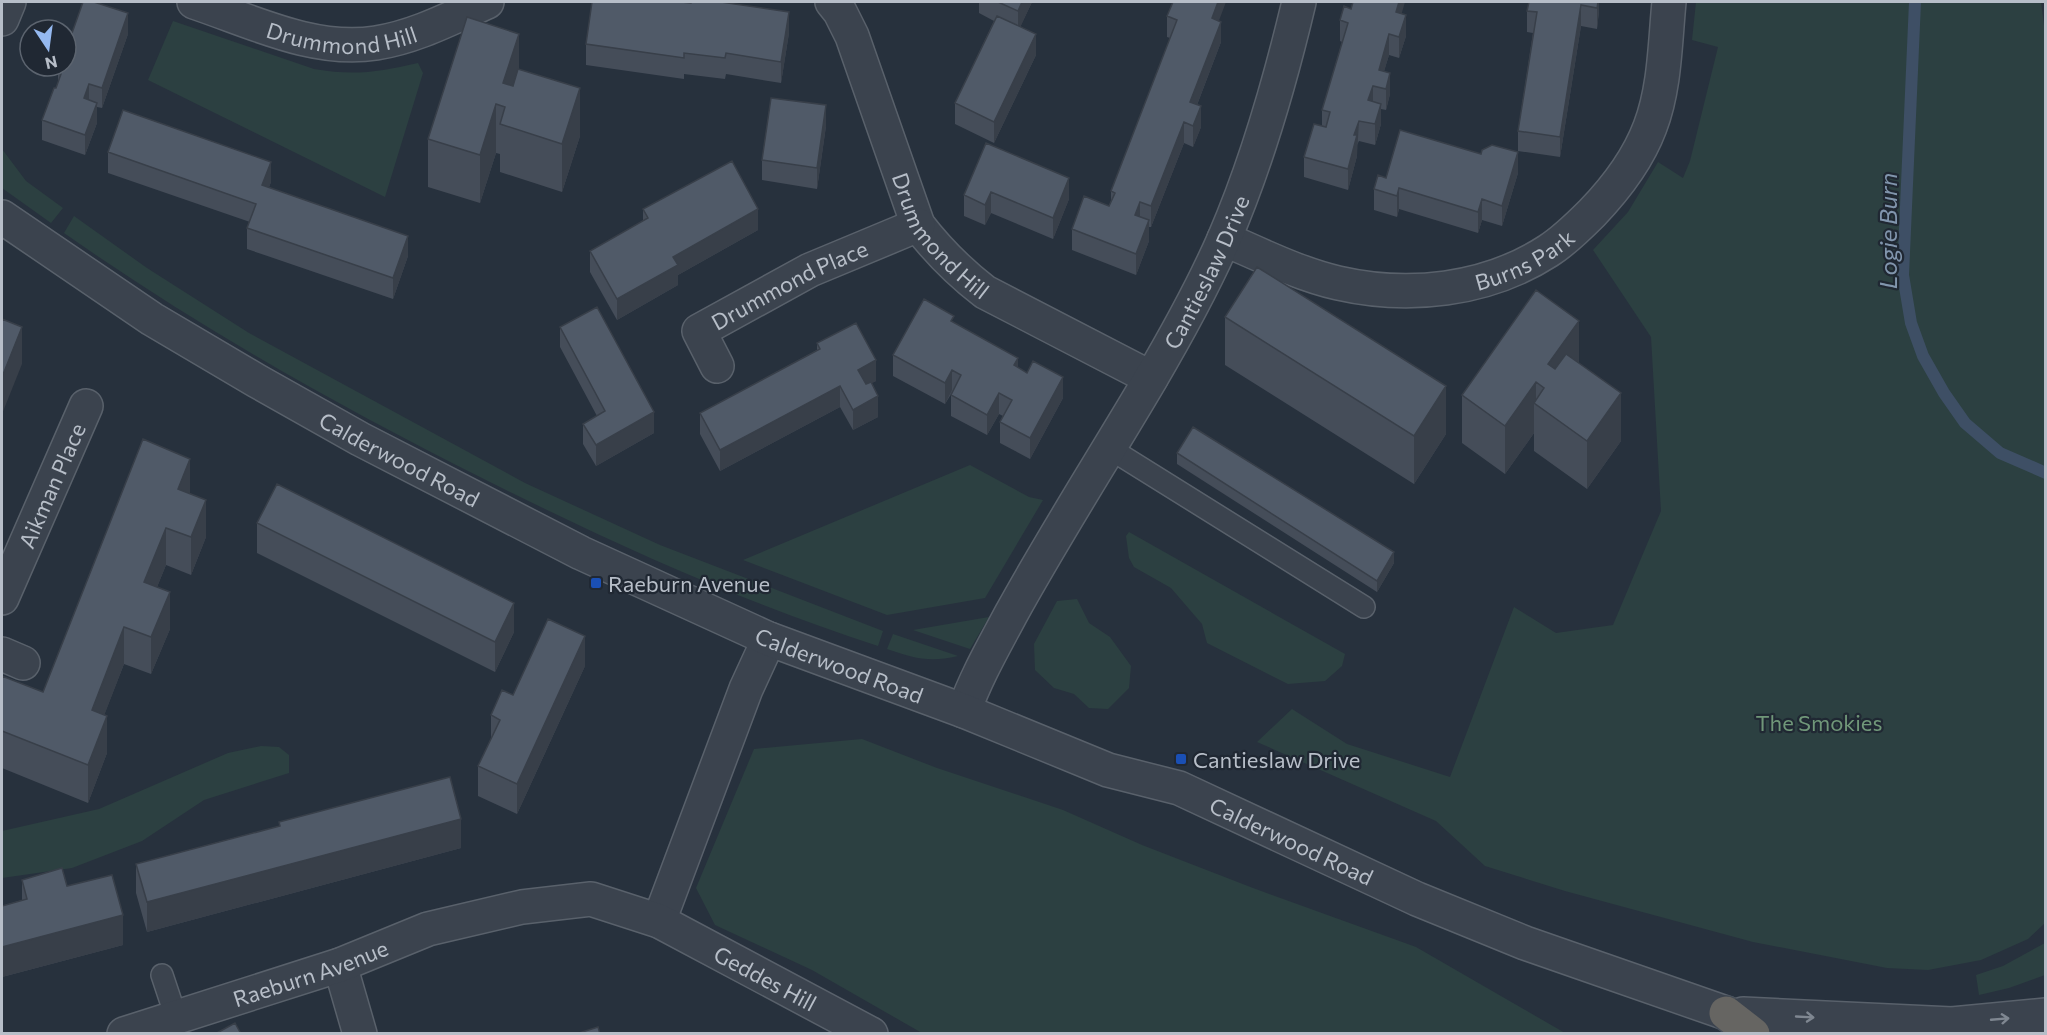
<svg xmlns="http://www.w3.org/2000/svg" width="2047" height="1035" font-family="Commissioner,sans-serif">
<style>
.green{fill:#2c4041}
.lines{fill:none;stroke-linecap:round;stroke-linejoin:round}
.stream{stroke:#3e4f65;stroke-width:12}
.service-casing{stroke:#59616b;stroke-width:24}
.minor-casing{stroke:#59616b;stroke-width:36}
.tertiary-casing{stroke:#59616b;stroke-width:36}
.trunk-casing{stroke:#464e58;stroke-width:36}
.service{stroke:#3b434e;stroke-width:21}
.minor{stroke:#3b434e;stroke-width:33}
.tertiary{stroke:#3b434e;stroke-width:33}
.trunk{stroke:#666562;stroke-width:33}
.wall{fill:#454d59}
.shaded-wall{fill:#383f49}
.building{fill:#505a68;stroke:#383f49;stroke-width:1.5}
.oneway{stroke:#7f8791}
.transit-dot{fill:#1a4fb4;stroke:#202833;stroke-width:2}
.labels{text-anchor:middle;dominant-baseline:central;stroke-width:4.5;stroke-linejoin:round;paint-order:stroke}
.street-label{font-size:22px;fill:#b7bec8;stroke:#202833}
.poi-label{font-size:22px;fill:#b7bec8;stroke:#202833;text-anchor:start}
.park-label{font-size:22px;fill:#709779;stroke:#202833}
.water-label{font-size:24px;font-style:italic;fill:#8195ad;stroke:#202833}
</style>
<rect width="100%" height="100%" fill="#27313d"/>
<path class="green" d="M1696 2H2041L2046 41 2045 923 2028 939 1981 960 1928 970 1887 968 1753 942 1565 891 1485 866 1436 821 1257 742 1292 709 1347 744 1450 777 1514 607 1556 633 1613 625 1661 511 1651 337 1593 250 1628 212 1658 162 1683 178 1690 161 1718 47 1692 40Z
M173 21 314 69C354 76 379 72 418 63L423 73 385 197 148 80Z
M2 149 26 181 63 208 51 223 2 188Z
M74 216 147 268 249 333 525 483 660 545 883 631 878 646C742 602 612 543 484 479 338 406 198 327 64 233Z
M970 465 1029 497 1043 500 985 598 887 615 743 560Z
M1129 532 1345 654 1342 666 1325 681 1288 684 1207 643 1202 624 1171 588 1134 567 1129 558 1126 536Z
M1077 599 1089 623 1110 637 1131 666 1129 688 1108 709 1089 708 1074 694 1054 688 1035 670 1034 644 1057 601Z
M989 617 970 649 913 630Z
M893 634 958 656C928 663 915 658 887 649Z
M862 739 937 768 1063 810 1142 845 1253 888 1416 947 1565 1033H922L812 970 715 925 696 888 754 749Z
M261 746 279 747 289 755V773L204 800 142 841 72 868 2 878V831L99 809 228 753Z
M2045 943V975L2009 988 1979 995 1976 975 2003 966Z"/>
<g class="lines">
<path class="stream" d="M1915 2 1903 275 1911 323 1923 356 1944 393 1965 423 2000 453 2046 473"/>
<defs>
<path id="service" d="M1109 448 1364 607
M162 975 176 1017"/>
<g id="minor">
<path id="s1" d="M194 2C251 21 314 53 376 43 415 37 451 18 487 2"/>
<path id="s2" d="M832 2 840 12 852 36 918 225C938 251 959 272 985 292L1151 378"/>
<path d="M2 19 9 2"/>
<path id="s3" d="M1224 239C1261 255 1299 274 1338 283 1408 299 1486 291 1548 251 1564 241 1579 226 1592 213 1616 188 1638 159 1650 127 1665 88 1665 43 1669 2"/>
<path id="s4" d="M717 366 699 331 810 270 918 225"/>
<path id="s5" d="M2 598 86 406"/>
<path d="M2 654 23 663"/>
<path id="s6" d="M964 711C976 677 994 646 1011 614 1055 534 1104 458 1150 380 1177 334 1203 287 1224 239 1257 163 1280 82 1299 2"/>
<path d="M659 921 746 689 769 639"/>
<path d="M340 965 360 1034"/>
<path id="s7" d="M124 1034 340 965 428 929 522 907 591 899 659 921 871 1034"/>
</g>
<g id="tertiary">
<path id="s8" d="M2 217 152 319 257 381 360 439 581 553 769 639 964 711 1108 770 1179 788 1417 899 1525 943 1726 1013 1773 1034"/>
<path d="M1743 1014 1952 1024 2046 1015"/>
</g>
<path id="trunk" d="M1726 1013 1753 1034"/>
</defs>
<use href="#service" class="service-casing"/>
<use href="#minor" class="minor-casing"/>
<use href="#tertiary" class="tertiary-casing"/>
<use href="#trunk" class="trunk-casing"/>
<use href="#service" class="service"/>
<use href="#minor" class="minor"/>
<use href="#tertiary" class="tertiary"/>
<use href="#trunk" class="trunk"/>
</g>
<path class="wall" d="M979 2H1032L1020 27 1036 55 994 143 955 124V103L994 21 979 13Z
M1599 2V11L1597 29 1581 26 1560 157 1518 151V131L1533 33 1527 32V11Z
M1351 9 1401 14 1406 36 1399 58 1389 55 1384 71 1390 94 1386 110 1381 109V124L1375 145 1359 141 1357 145V156L1348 190 1304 177V157L1322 126V110L1342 42 1340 41V20Z
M1167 16 1219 21 1221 42 1197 105 1201 127 1193 147 1184 143 1151 227H1149V241L1136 275 1072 250V229L1109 206 1111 201V191L1170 38 1167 37Z
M789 33 781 83 726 74 725 79 684 74V79L586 65V44Z
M128 34 102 108 97 107V123L85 155 42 140V120L58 84V73Z
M519 69 580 136 562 192 500 172V154L496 153 480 203 428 187V139Z
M826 126 817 189 762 180V160Z
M986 143 1069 199 1053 239 991 213 985 225 964 216V195Z
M108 152 271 182 269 187 408 256 393 299 247 249V228L250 222 108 173Z
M1518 173 1502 226 1482 220 1478 233 1399 209 1397 217 1374 210V189L1386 178Z
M643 209 758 230 678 275V285L617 320 590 272V251L643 221Z
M1225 317 1446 434 1414 484 1225 365Z
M954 323 1063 398 1030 459 1000 443V422L1003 416 999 414 987 435 951 416V395L953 391 945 404 893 376V355Z
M560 327 654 433 596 466 583 444V424L597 416 560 347Z
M817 343 876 381 871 383 878 417 853 430 840 407 720 471 700 434V413L817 350Z
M1579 363 1621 441 1587 489 1534 451V433L1505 474 1462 443V395Z
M1177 453 1394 563 1377 592 1177 464Z
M190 494 206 537 191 575 166 565 157 587 170 629 151 674 124 664 104 715 107 753 88 803 2 768V676L43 692Z
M257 523 514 632 495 672 257 553Z
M585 666 517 814 478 796V766L491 739V715L513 695Z
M279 822 461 848 147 932 136 893V864L279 826Z
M22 880 67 886 123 945 2 977V906L22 900Z"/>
<path class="shaded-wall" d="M1022 2H1032L1018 32V11Z
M1218 2H1226L1212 39V18Z
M1399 2H1405L1396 33V12Z
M1598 2H1599V11L1597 29V8Z
M1581 5V26L1560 157V137Z
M789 12V33L781 83V62Z
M128 13V34L102 108V88Z
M1406 15V36L1399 58V37Z
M1221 22V42L1190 123V102Z
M519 34V82L505 107 503 83Z
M1036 34V55L994 143V122Z
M1389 34V55L1379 88V70Z
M1390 73V94L1386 110V89Z
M89 84V105L84 98Z
M1373 86V107L1368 100Z
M580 88V136L562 192V144Z
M97 103V123L85 155V135Z
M496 104V153L480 203V155Z
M1381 104V124L1375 145V124Z
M826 105V126L817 189V168Z
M1201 106V127L1193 147V126Z
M1359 121 1357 156 1348 190V169L1354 135Z
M1184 122V143L1151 227V206Z
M1518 152V173L1502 226V206Z
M271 162V182L262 206V185Z
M1069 178V199L1053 239V218Z
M1399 188V209L1397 217V196Z
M991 192V213L985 225V205Z
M1482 199V220L1478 233V212Z
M1140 202V223L1135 215Z
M758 209V230L678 275V285L617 320V299L673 257Z
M1149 220V241L1136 275V254Z
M408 236V256L393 299V278Z
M1579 321V369L1548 412V364Z
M22 327V364L2 414V377Z
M1018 358V379L1014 365Z
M876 360V381L858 391V370Z
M952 370V390L945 404V383Z
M1063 377V398L1030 459V438Z
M1536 382V404L1534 403V433L1505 474V426Z
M840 386V407L720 471V450Z
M1446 386V434L1414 484V436Z
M999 393V414L987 435V415Z
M1621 393V441L1587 489V441Z
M878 396V417L853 430V410Z
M654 412V433L596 466V445Z
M190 459V496L178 489Z
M206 500V537L191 575V537Z
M166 528V565L144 619V582Z
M1394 552V563L1377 592V581Z
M170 592V629L151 674V637Z
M514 603V632L495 672V642Z
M124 627V664L92 747V710Z
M585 636V666L517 814V784Z
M107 716V753L88 803V765Z
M461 819V848L147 932V902Z
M123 915V945L2 977V947Z"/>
<path class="building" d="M83 2H94L128 13 102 88 89 84 84 98 97 103 85 135 42 120 54 88H56L61 74 58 73 60 66H66V50Z
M592 2H681L691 3 692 2H721L789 12 781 62 726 53 725 58 684 53V58L586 44Z
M998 2H1022L1018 11Z
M1173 2H1218L1212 18 1221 22 1190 102 1201 106 1193 126 1184 122 1151 206 1140 202 1135 215 1149 220 1136 254 1072 229 1084 196 1109 206 1115 193 1111 191 1177 20 1167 16Z
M1353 2H1399L1396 12 1406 15 1399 37 1389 34 1379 70 1390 73 1386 89 1373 86 1368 100 1381 104 1375 124 1359 121 1354 135H1357L1348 169 1304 157 1314 124 1326 127 1330 112 1322 110 1348 23 1340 20 1344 6 1351 9Z
M1529 2H1598L1597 8 1581 5 1560 137 1518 131 1537 12 1527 11Z
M997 16 1036 34 994 122 955 103Z
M467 17 519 34 503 83 513 86 518 69 580 88 562 144 500 124 505 107 496 104 480 155 428 139Z
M771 98 826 105 817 168 762 160Z
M123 110 271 162 262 185 408 236 393 278 247 228 256 204 108 152Z
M1400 130 1481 154 1482 150 1492 145 1518 152 1502 206 1482 199 1478 212 1399 188 1397 196 1374 189 1378 175 1386 178Z
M986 143 1069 178 1053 218 991 192 985 205 964 195Z
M732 161 758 209 673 257 678 265 617 299 590 251 648 218 643 209Z
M1257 267 1446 386 1414 436 1225 317Z
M1536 290 1579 321 1548 364 1555 369 1566 354 1621 393 1587 441 1534 403 1544 388 1536 382 1505 426 1462 395Z
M924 299 954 316 951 321 1018 358 1014 365 1027 373 1033 361 1063 377 1030 438 1000 422 1012 400 999 393 987 415 951 395 961 375 952 370 945 383 893 355Z
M597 307 654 412 596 445 583 424 605 411 560 327Z
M2 319 22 327 2 377Z
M856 323 876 360 858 370 866 384 871 382 878 396 853 410 840 386 720 450 700 413 820 349 817 343Z
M1193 427 1394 552 1377 581 1177 453Z
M143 439 190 459 178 489 206 500 191 537 166 528 144 582 170 592 151 637 124 627 92 710 107 716 88 765 2 731V676L43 692Z
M277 484 514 603 495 642 257 523Z
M548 619 585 636 517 784 478 766 500 720 491 715 502 690 513 695Z
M450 777 461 819 147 902 136 864 280 826 279 822Z
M62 868 67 886 112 875 123 915 2 947V906L27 899 22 880Z
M235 1023 241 1034H215Z
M598 1027 600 1034H576Z"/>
<defs><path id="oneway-shaft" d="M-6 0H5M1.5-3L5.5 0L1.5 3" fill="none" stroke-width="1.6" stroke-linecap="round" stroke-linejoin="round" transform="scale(1.5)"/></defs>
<g class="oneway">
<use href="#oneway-shaft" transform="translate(1805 1017) rotate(3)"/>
<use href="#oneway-shaft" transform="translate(2000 1019) rotate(-5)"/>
</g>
<g class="transit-dot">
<rect x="590" y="577" width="12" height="12" rx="3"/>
<rect x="1175" y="753" width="12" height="12" rx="3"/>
</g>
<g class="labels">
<g class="street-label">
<text stroke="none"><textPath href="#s1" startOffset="154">Drummond Hill</textPath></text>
<text stroke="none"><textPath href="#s2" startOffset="261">Drummond Hill</textPath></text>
<text stroke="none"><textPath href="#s3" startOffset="315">Burns Park</textPath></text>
<text stroke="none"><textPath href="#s6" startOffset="502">Cantieslaw Drive</textPath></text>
<text stroke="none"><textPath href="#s4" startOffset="141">Drummond Place</textPath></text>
<text stroke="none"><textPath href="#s8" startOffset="466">Calderwood Road</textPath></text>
<text stroke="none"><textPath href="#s5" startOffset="123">Aikman Place</textPath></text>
<text stroke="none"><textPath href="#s8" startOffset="952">Calderwood Road</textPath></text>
<text stroke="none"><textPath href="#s8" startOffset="1438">Calderwood Road</textPath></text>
<text stroke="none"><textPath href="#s7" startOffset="196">Raeburn Avenue</textPath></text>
<text stroke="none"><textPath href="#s7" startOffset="680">Geddes Hill</textPath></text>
</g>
<g class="poi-label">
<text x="608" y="583">Raeburn Avenue</text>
<text x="1193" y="759">Cantieslaw Drive</text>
</g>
<g class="park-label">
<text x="1819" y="722">The Smokies</text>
</g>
<g class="water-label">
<text transform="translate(1887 231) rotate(-90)">Logie Burn</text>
</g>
</g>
<rect width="2047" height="1035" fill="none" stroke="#b7bec8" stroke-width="6"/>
<g transform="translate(48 48) rotate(167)"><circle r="28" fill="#202833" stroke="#5c646f" stroke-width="1.5"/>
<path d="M0-4.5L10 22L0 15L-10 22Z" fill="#95b9f0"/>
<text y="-9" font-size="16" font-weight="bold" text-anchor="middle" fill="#b7bec8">N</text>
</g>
</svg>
